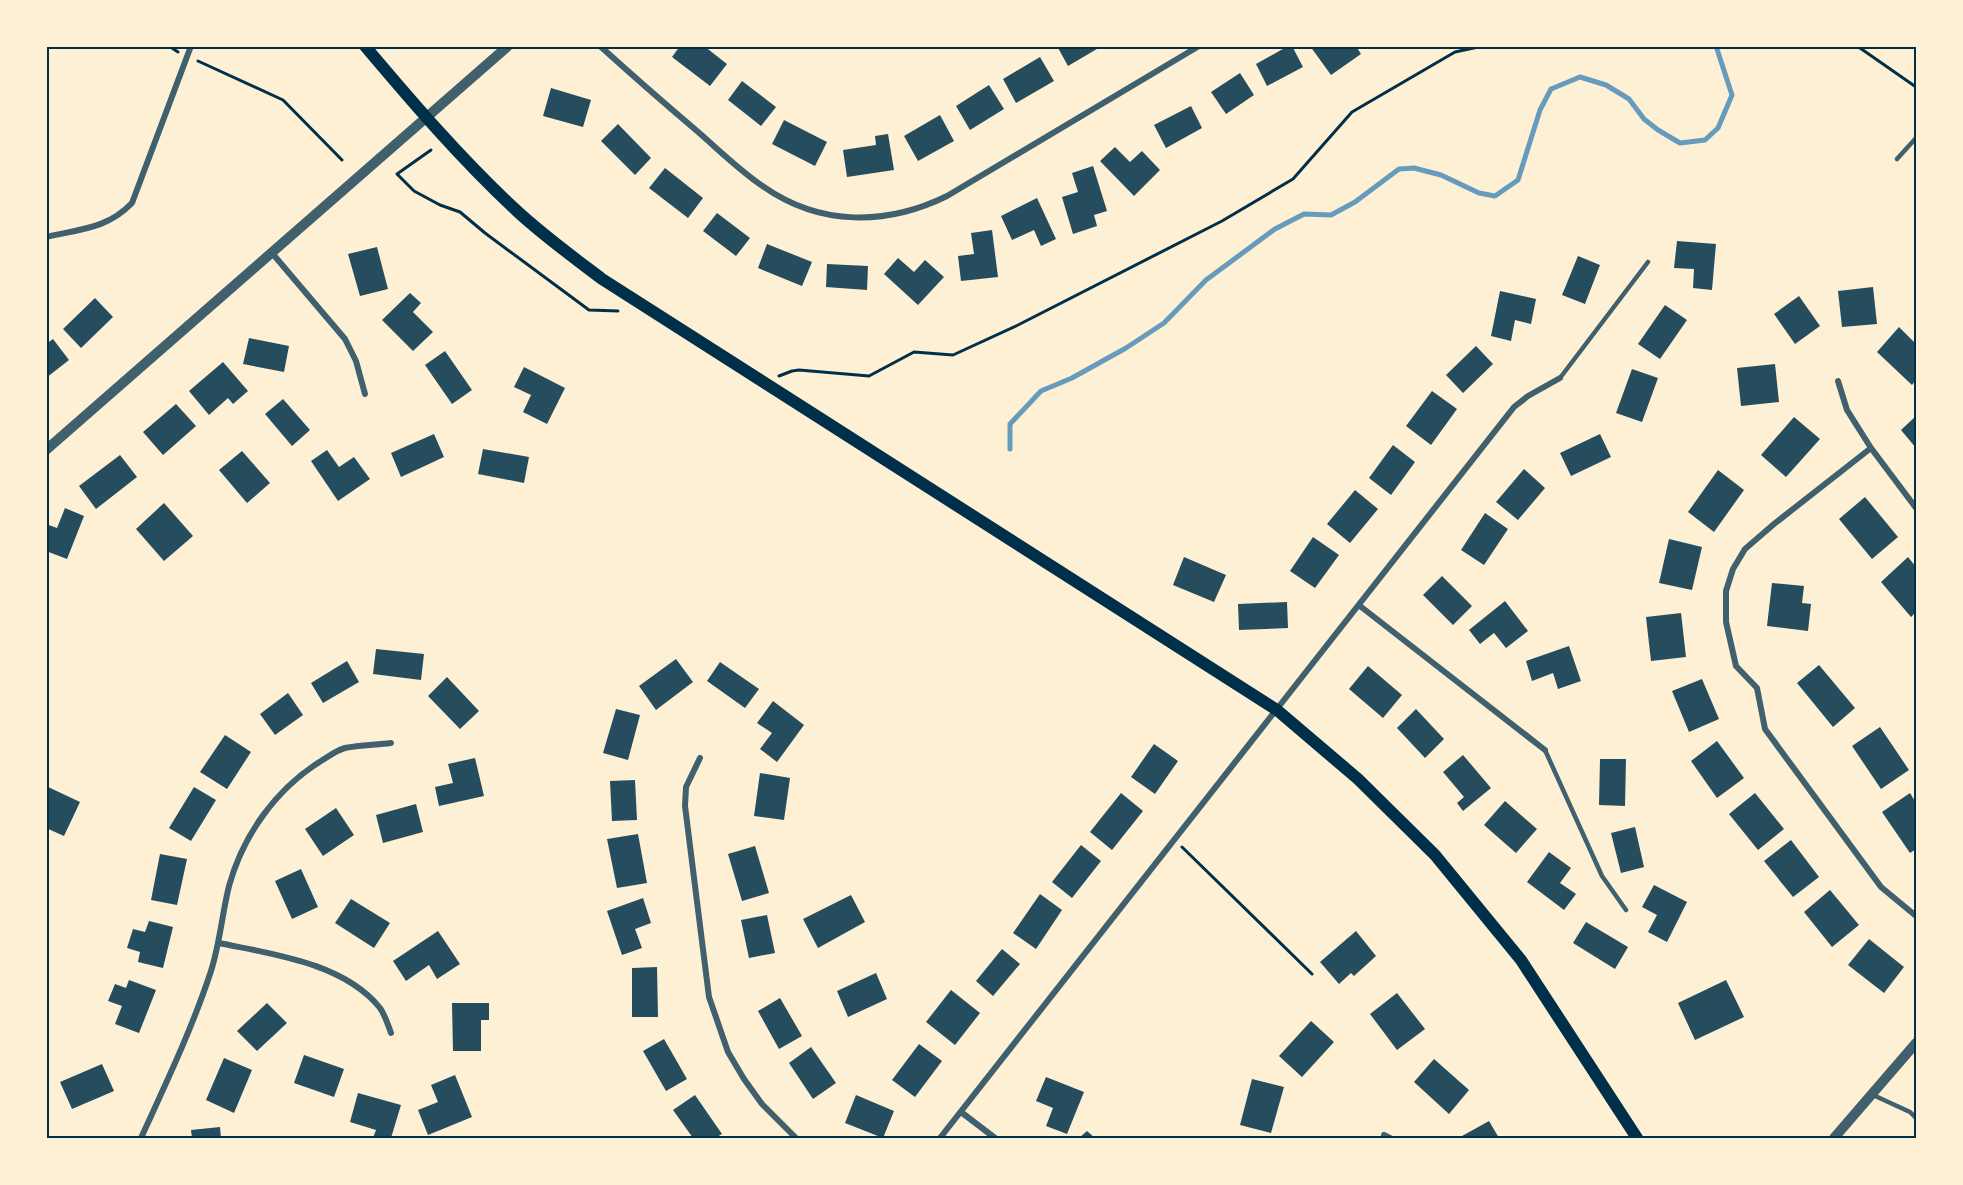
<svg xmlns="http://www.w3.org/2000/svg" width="1963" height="1185" font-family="'Asap Condensed',sans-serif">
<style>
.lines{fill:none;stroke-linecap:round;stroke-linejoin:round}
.stream{stroke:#669bbc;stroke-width:5}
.building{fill:#264d5e}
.path{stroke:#003049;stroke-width:3}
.service{stroke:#3f606c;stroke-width:4.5}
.minor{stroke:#3f606c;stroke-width:6}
.tertiary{stroke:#3f606c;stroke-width:10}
.secondary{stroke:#003049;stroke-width:12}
.neatline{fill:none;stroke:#003049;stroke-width:2}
</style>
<rect width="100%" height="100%" fill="#fdf0d5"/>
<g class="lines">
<path class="stream" d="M1010 449V424L1041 391 1072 378 1126 348 1164 323 1206 280 1275 229 1304 214 1331 215 1355 202 1399 169 1414 168 1441 175 1479 193 1495 196 1518 180 1540 110 1551 89 1580 77 1606 85 1629 99 1644 119 1658 130 1680 143 1705 140 1718 128 1732 95 1716 46"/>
</g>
<path class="building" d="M680 46H704L727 64 710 86 672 57Z
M1057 46H1102L1068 66Z
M1288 46H1292L1303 67 1267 86 1256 64Z
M1310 46H1356L1361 54 1331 75Z
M1040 57 1054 81 1016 103 1003 79Z
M1240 73 1254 95 1226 114 1211 92Z
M742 81 776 107 761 126 728 100Z
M989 85 1004 109 970 130 956 106Z
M551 88 591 100 583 127 543 116Z
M1191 106 1202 128 1166 148 1154 125Z
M940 115 954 141 918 161 904 136Z
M784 120 827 142 815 166 772 144Z
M618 124 651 158 635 175 601 141Z
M888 134 894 170 847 177 843 150 876 145 875 136Z
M1115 147 1130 162 1142 151 1160 170 1134 196 1100 161Z
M1093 166 1107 211 1094 215 1097 226 1073 234 1062 197 1078 192 1072 173Z
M665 168 703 198 688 218 649 188Z
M1037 198 1056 239 1041 246 1034 230 1012 240 1001 216Z
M717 213 750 238 736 256 703 231Z
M992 230 998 277 961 281 958 256 974 254 971 233Z
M1677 241 1716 244 1712 290 1693 288 1694 269 1674 268Z
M767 244 812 262 802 286 758 268Z
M377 247 388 289 360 296 348 254Z
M1578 256 1600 265 1585 304 1562 295Z
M898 258 914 272 925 260 944 277 918 305 884 274Z
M827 264 868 266 867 290 826 287Z
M1873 287 1877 324 1842 327 1838 291Z
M1500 291 1536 299 1531 324 1515 320 1511 341 1491 336Z
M410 293 421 303 413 312 433 332 413 351 382 320Z
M1799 296 1820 326 1795 344 1774 314Z
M95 298 113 317 81 348 63 329Z
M1665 305 1687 320 1660 359 1638 344Z
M1899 327 1916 344V380L1912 385 1877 352Z
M249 338 289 346 284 372 243 364Z
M53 339 69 360 46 378V344Z
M1476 346 1493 364 1463 393 1446 375Z
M445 351 472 390 452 404 425 365Z
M223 362 248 391 233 404 228 398 209 415 189 391Z
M1775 364 1779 402 1741 406 1737 368Z
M524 367 565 388 547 424 523 412 531 395 514 387Z
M1632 369 1658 378 1642 422 1616 413Z
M1432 391 1457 409 1431 445 1406 426Z
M283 399 310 430 292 446 265 414Z
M176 404 196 426 163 455 143 432Z
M1916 416V448L1901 430Z
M1794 417 1820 439 1786 477 1761 455Z
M434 434 444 457 401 477 391 453Z
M1600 434 1611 457 1571 476 1560 453Z
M1393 445 1415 462 1391 495 1369 478Z
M483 449 529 457 524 483 478 474Z
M327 450 339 467 354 457 370 479 338 501 311 461Z
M242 451 270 483 247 503 219 470Z
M120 455 137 477 96 509 79 486Z
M1524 469 1545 488 1518 520 1496 502Z
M1718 470 1744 490 1714 532 1688 512Z
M1355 490 1378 509 1350 543 1327 524Z
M1865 497 1898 537 1872 559 1839 519Z
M164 503 193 536 164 561 136 529Z
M65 508 84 516 67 559 46 551V524L57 528Z
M1485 513 1508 529 1484 565 1461 550Z
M1313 537 1339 555 1315 588 1290 571Z
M1669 539 1702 547 1692 590 1659 583Z
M1184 557 1226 575 1214 602 1173 585Z
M1908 557 1916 567V612L1911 617 1881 582Z
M1442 576 1472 606 1453 625 1423 595Z
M1772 583 1804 586 1802 603 1811 604 1808 631 1767 626Z
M1505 601 1528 631 1506 648 1494 633 1480 644 1469 630Z
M1287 602 1288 628 1239 630 1238 604Z
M1681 613 1686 657 1651 661 1646 617Z
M1569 646 1581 681 1558 689 1553 673 1532 681 1526 661Z
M376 649 424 654 421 680 373 674Z
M676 659 693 682 656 710 639 686Z
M347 661 359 682 323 703 311 683Z
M720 662 759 689 745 708 707 681Z
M1819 665 1855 708 1833 727 1797 683Z
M1368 666 1402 695 1383 718 1349 689Z
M447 677 479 711 460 729 428 696Z
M1702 679 1719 719 1689 732 1672 691Z
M288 693 303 715 275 735 260 714Z
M773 701 804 725 777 762 760 749 772 733 757 723Z
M616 709 640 715 628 760 603 753Z
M1416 709 1444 739 1425 758 1397 728Z
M1880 727 1909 770 1881 789 1852 746Z
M225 735 251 752 227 789 200 772Z
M1717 741 1744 778 1717 798 1691 761Z
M1154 744 1178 761 1155 794 1131 777Z
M1463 755 1491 788 1463 811 1457 803 1464 797 1443 772Z
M475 758 484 796 439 806 435 787 453 783 448 764Z
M1600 759H1626L1625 806 1599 805Z
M760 773 790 778 784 820 754 816Z
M635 780 637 820 612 821 610 781Z
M46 786 80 802 64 836 46 828Z
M194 787 216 800 191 841 169 828Z
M1121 793 1143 811 1112 850 1090 832Z
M1755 793 1784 829 1758 850 1729 814Z
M1910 793 1916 803V849L1910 853 1882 812Z
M1505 801 1537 829 1516 853 1484 825Z
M416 804 423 832 383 843 376 815Z
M336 808 354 835 323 856 305 829Z
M1635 827 1644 867 1621 873 1611 833Z
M638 834 647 883 617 888 607 839Z
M1791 840 1819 877 1793 897 1764 861Z
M1081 845 1101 861 1072 898 1052 882Z
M755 846 769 893 742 901 728 854Z
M1549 852 1571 868 1560 883 1576 894 1564 910 1527 882Z
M160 854 187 859 177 905 151 900Z
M301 869 318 907 292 919 275 881Z
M1654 885 1687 902 1667 942 1648 932 1657 915 1642 907Z
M1830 890 1859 925 1832 947 1804 912Z
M1040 894 1062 910 1036 949 1013 933Z
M851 895 865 922 818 948 803 919Z
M643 898 651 923 635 929 642 948 622 955 607 911Z
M351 899 390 923 374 948 335 923Z
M767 915 775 953 749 958 741 920Z
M149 921 173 927 163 968 138 962 140 952 127 948 133 929 145 932Z
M1586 922 1628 947 1615 969 1573 943Z
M438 931 460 964 437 979 429 965 406 981 393 961Z
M1356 931 1376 956 1354 976 1351 973 1339 984 1320 962Z
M1869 939 1904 967 1884 993 1848 965Z
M1002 949 1020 964 993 996 976 981Z
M657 967 658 1017H632V968Z
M876 973 887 999 848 1017 837 991Z
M129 980 156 990 139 1033 115 1024 122 1006 108 1001 115 984 126 988Z
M1726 980 1744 1017 1695 1040 1678 1003Z
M951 990 980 1013 955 1045 926 1022Z
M1397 993 1425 1029 1397 1050 1370 1014Z
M780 998 802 1036 779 1049 758 1011Z
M267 1003 287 1023 257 1051 237 1031Z
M452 1003H489V1020H481V1051H453Z
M1311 1021 1334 1042 1302 1077 1279 1056Z
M664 1039 687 1079 666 1091 643 1051Z
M919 1044 942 1061 915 1097 892 1080Z
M811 1047 836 1083 813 1099 789 1063Z
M304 1055 344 1069 334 1097 294 1083Z
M224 1058 252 1070 234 1113 206 1100Z
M1434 1059 1469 1090 1449 1114 1414 1082Z
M102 1064 114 1091 72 1109 60 1082Z
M455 1075 472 1117 428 1135 418 1110 438 1102 431 1085Z
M1046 1077 1084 1092 1067 1134 1046 1126 1053 1108 1036 1101Z
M1252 1079 1284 1087 1271 1133 1240 1125Z
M358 1093 401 1105 391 1138H373L376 1130 350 1122Z
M695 1095 722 1134 715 1138H693L673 1110Z
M856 1095 894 1111 883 1138 845 1123Z
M1489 1121 1499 1138H1463L1462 1136Z
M220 1127 221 1138H192L191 1130Z
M1087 1131 1095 1138H1079Z"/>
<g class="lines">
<path class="path" d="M169 46 178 52
M1853 46 1860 48 1916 87
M198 61 283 100 342 160
M431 150 397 174 414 191 440 205 460 212 485 233 589 310 618 311
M779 376 792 371 799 370 869 376 914 352 953 355 1018 325 1222 221 1293 179 1352 112 1455 52 1483 46
M1182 847 1312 974"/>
<path class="service" d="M1897 159 1916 138
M1560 378 1648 262
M1545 750 1602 876 1626 910
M1873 1095 1910 1112 1916 1118"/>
<path class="minor" d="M600 46C632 75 664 103 697 131 719 150 740 171 764 187 820 226 886 226 947 196L1199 46
M46 237C80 229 107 229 132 203L191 46
M272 253 345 339 356 361 365 394
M1838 381 1847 410 1871 448 1916 508
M1871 448 1774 524 1745 549 1733 569 1726 591V622L1736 666 1757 688 1765 729 1881 887 1916 916
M1360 606 1545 750
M700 758 686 787 685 806 709 997 728 1052 744 1079 762 1104 796 1138
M219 943C272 954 344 963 380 1008 385 1015 388 1025 391 1033
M961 1112 995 1138
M1384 1135 1390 1138
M141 1138C166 1083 192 1029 211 971 220 943 222 914 229 886 243 835 276 789 321 761 329 756 337 750 345 748 360 745 376 745 391 743
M940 1138 1514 407 1528 396 1560 378"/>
<path class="tertiary" d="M46 450 508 46
M1834 1138 1916 1043"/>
<path class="secondary" d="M365 46C413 103 462 160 517 211 544 236 573 257 602 279L1277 710 1358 779 1435 855 1521 960 1637 1138"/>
</g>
<rect width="1963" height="1185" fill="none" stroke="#fdf0d5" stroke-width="96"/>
<rect x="48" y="48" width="1867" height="1089" class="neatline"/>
</svg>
